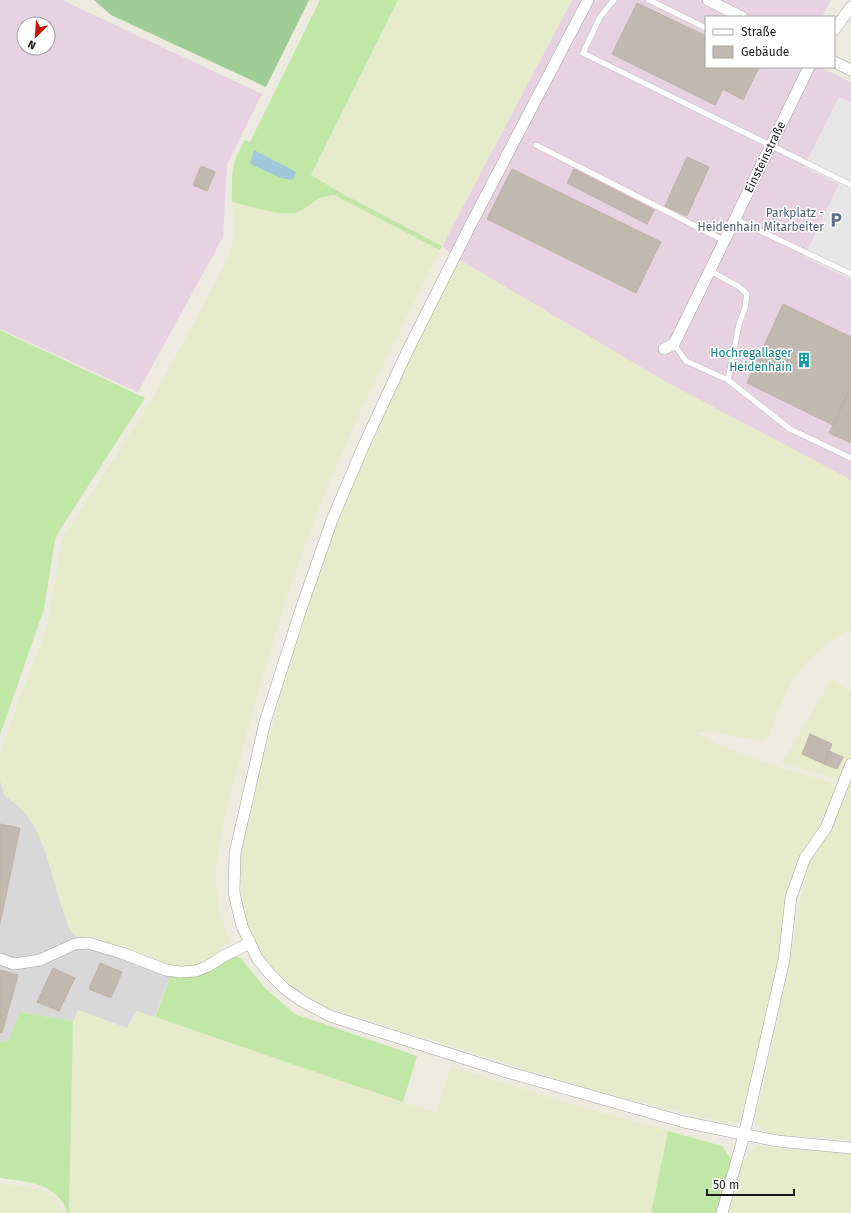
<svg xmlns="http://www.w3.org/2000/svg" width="851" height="1213" font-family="'Fira Sans',sans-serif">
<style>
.residential{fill:#d9d8d8}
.industrial{fill:#e6d2e0;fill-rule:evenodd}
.farmland{fill:#e6eccb}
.grass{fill:#c0e7a6}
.forest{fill:#a0cc95}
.parking{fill:#e7e7e7}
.water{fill:#a1c8da}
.building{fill:#c1b9b0;stroke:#beb1a3}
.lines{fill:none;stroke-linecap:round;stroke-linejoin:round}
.lane-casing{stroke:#a2a2a2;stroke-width:6}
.street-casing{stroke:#a2a2a2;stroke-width:12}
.lane{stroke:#fff;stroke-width:5.5}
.street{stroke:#fff;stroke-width:11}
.labels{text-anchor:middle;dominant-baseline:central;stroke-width:3;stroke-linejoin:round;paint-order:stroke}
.street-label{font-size:12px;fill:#1b1b1b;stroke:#fff}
.service-label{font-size:12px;fill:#4e5e75;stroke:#fff;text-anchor:end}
.culture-label{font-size:12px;fill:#0d838f;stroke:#fff;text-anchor:end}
</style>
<rect width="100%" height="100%" fill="#edeae0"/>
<path class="residential" d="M0 779 1 784 12 801 22 809 34 825 46 853 60 901 68 925 73 934 171 975 154 1017 137 1011 127 1028 78 1010 73 1021 21 1012 8 1041 0 1042Z"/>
<path class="industrial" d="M0 0H62L262 94 227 164 223 237 138 392 0 329ZM24 24H48V48H24Z
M572 0H831L822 17H706V67H820L851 82V480L666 382 458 259 442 246Z"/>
<path class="farmland" d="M398 0H572L442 246 341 193 311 175Z
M334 195 440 250 361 410 323 497 290 587 256 699 226 811 217 859 216 886 220 915 230 941 217 953 201 962 187 967H175L79 938 73 934 68 925 60 901 46 853 34 825 22 809 4 795 0 779V757L2 748 21 694 39 649 49 619 60 547 65 534 151 401 196 319 228 258 232 245 234 225 232 202 285 214 302 210 322 197Z
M458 259 666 382 851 480V630L839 635 819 650 794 676 777 714 768 737 763 741 743 738 711 731 696 733 719 745 770 764 828 782 835 788 830 806 820 829 810 842 779 966 746 1113 741 1120 730 1124 592 1090 322 1006 289 984 267 961 251 934 242 901 239 864 246 826 290 659 323 561 352 485 380 419Z
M831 680 851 691V783L782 763Z
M849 784H851V1140L768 1134 755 1122 790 963 801 898 809 863 826 839Z
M78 1010 127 1028 137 1011 436 1113 451 1066 574 1105 668 1131 651 1213H69L72 1026 73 1021Z
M756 1146 851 1153V1213H729L742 1162Z
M0 1183 37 1189 46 1193 52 1196 56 1200 63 1213H0Z"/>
<path class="grass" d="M320 0H398L311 175 341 193 442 246 440 250 334 195C331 196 326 196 322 197 313 201 305 210 296 213 283 217 246 205 232 202V177L235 159 245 140 250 142Z
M0 330 145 398 61 528 55 539 44 609 0 735Z
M235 957H240L266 989 295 1014 417 1056 403 1102 155 1017 171 975Z
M20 1012 73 1021 69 1213H67C58 1182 27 1182 0 1178V1042L8 1041Z
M668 1131 722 1146 731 1159 716 1213H651Z"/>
<path class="forest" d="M94 0H309L266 87 111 15Z"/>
<path class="parking" d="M839 97 851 103V279L804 257 839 184 804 167Z"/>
<path class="water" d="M254 150 296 172 293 180 281 178 250 164Z"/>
<path class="building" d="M637 3 706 36V67H759L743 100 723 89 715 105 612 54Z
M687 157 709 167 687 216 665 206Z
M201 166 215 172 207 191 193 185Z
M512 169 661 242 636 293 487 219Z
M574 169 654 210 647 224 567 183Z
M783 304 851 337V387L833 425 747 383Z
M851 387V443L829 433Z
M810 734 832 744 824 764 802 754Z
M829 751 843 757 837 769 824 764Z
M0 824 20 828 0 924Z
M100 963 122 972 111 998 89 989Z
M53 968 75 978 59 1011 37 1002Z
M0 970 18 975 2 1033H0Z"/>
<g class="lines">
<defs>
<path id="lane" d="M614 0 600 17 583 53 851 185
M649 0 706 28
M536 145 725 241
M735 219 851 274
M710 271 738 286 747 294 745 308 739 324 728 380
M674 344 686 361 728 380 790 429 851 458"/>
<path id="street" d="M588 0 470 226 407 352 363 447 332 520 300 612 265 722 235 853 234 892 237 906 242 926 250 943 257 958 270 974 285 989 302 1001 330 1016 507 1072 684 1122 777 1141 851 1148
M708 0 742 17
M834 30 851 7
M834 62 851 70
M664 349 674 344 809 67
M0 959 14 964 40 960 75 944 88 943 122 953 166 970 180 972 196 971 208 966 224 956 250 943
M722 1213 744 1135 784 960 791 897 805 858 826 828 851 764"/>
</defs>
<use href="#lane" class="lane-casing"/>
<use href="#street" class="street-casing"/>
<use href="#lane" class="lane"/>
<use href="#street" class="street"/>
</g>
<defs>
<symbol id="parking-bare" viewBox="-9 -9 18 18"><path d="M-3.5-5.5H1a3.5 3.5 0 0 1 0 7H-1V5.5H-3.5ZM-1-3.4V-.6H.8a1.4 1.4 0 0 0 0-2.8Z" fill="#5c6f8a" stroke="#fff" stroke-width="2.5" paint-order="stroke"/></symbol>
<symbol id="building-bare" viewBox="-9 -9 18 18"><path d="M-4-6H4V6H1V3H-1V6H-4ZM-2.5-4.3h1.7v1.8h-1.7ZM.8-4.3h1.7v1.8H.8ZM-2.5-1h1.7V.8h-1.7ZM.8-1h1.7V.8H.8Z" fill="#0f9aa8" stroke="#fff" stroke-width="2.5" paint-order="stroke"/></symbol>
</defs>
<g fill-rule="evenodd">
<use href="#parking-bare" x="825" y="209" width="22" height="22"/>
<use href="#building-bare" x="793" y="349" width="22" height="22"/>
</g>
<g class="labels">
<g class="street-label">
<text transform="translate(765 157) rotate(-64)">Einsteinstraße</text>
</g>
<g class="service-label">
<text x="824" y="213">Parkplatz -<tspan x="824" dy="14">Heidenhain Mitarbeiter</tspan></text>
</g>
<g class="culture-label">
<text x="792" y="353">Hochregallager<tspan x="792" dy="14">Heidenhain</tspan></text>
</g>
</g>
<rect x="705" y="16" width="130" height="52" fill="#ffffff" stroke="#a4a4a4"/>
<rect x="713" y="29" width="20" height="6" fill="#ffffff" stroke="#a4a4a4"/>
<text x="741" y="36" font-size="12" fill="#1b1b1b">Straße</text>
<rect x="713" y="46" width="20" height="12" fill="#c1b9b0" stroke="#a4a4a4"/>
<text x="741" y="56" font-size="12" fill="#1b1b1b">Gebäude</text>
<g transform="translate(36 36) rotate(205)"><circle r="19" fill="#ffffff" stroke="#a4a4a4"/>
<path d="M0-3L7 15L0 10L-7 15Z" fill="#c31502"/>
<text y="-6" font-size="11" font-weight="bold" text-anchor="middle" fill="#1b1b1b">N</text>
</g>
<path d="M707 1189v6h87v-6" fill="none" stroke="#1b1b1b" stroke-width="2"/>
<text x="713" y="1189" font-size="12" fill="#1b1b1b" stroke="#ffffff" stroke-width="3" paint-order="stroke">50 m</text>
</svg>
